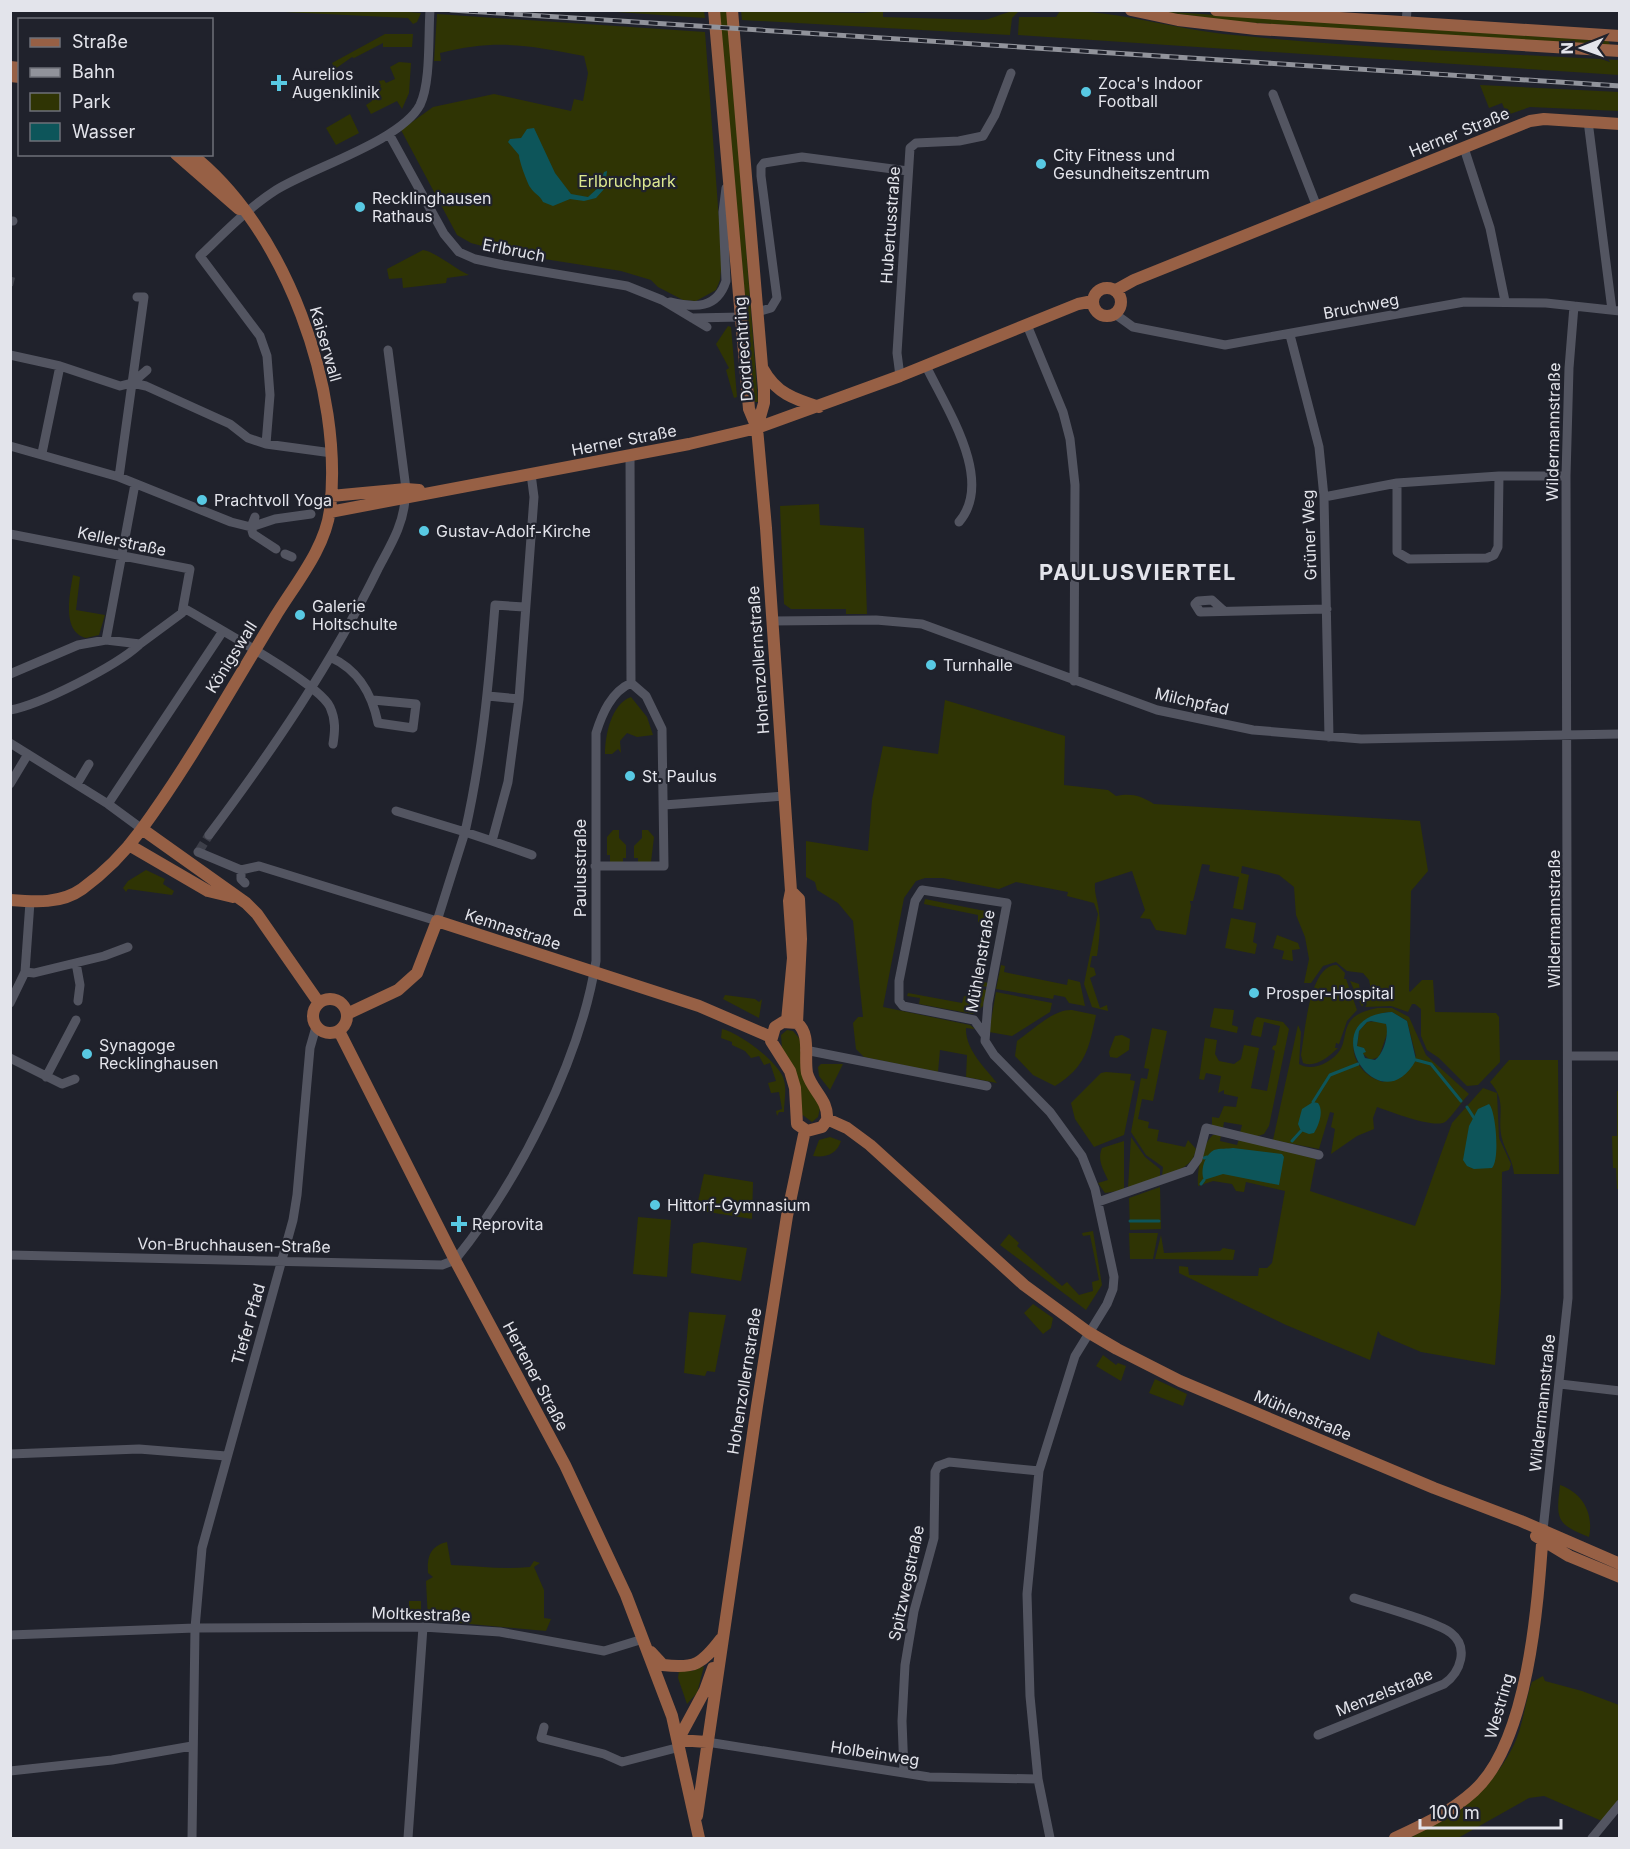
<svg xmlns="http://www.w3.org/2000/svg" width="1630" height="1849" font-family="Inter,sans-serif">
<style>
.green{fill:#2f3404;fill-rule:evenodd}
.water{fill:#0d555a;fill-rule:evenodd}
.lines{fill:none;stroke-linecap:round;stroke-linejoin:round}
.stream{stroke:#0d555a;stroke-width:3}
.minor-tunnel{stroke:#3d3f49;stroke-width:9;stroke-dasharray:9 4.5;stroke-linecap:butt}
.minor{stroke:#535561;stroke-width:9}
.major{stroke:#976045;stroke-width:12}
.rail-casing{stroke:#91939b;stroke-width:5}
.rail{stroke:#20222c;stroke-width:3;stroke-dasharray:9;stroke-linecap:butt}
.poi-dot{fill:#58c9e3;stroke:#20222c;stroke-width:2}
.labels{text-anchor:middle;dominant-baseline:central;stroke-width:4.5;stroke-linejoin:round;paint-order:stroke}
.poi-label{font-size:16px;fill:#e3e4eb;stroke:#20222c;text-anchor:start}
.street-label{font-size:16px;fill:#e3e4eb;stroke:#20222c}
.park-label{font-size:16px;fill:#dce890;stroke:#20222c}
.district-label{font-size:22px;font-weight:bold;letter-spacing:1.5px;fill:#e3e4eb;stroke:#20222c}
</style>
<rect width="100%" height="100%" fill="#20222c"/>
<path class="green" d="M383 10 421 13 417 22 413 24 408 18 264 11Z
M602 11H704L705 18Z
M718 11H727L730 40 758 402H755Z
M883 11V17L983 20C996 18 1007 10 1019 11L1012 18 1010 35 742 20 741 11 863 13Z
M1060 11C1118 10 1176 30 1234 35 1362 48 1491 53 1619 60V75L1018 35 1019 17H1056Z
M1156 11 1608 41 1611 46 1241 22Z
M437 14 705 32 722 260 720 280 716 290 696 301 683 300 658 287 651 280 621 271 512 254 471 243 457 235 401 130 433 107 494 94 571 111 574 99 583 101 588 73 584 56C528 45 496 39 440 53L441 61H434Z
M385 34H413L412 47H383V43L354 58 352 57 335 69 332 63Z
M399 62 411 63 409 93 402 109 397 101 371 114 366 105 372 101 371 97 375 95 377 98 381 96 377 89 381 86 379 81 384 80 386 83 395 79 390 67Z
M1480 85 1619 92V111L1530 107 1507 115 1502 103 1489 108Z
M350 114 359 133 336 145 326 128Z
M423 250C436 252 455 269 469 275L447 278 446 283 403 288 402 278 389 279 387 269Z
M728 326 731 327 737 397 734 398 726 370 729 368 716 344Z
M819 504 820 525 864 528 867 614H846V609H791L784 604 780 506Z
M73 575 80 577 76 610 105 615 99 635 86 638C61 632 70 593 73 575Z
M631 697 647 717 653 735 637 737 627 733 620 741 621 753 618 749 612 754H605C605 736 611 704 631 697Z
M945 700 1065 736 1064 785 1108 790 1116 796C1132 793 1141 796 1154 804L1420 821 1428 871 1411 891 1409 991 1410 992 1422 980H1433L1435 1012 1496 1013 1499 1017 1500 1062 1478 1085 1467 1086 1439 1058 1427 1050 1421 1036V1009L1415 1004H1412L1408 1012 1391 1006 1365 1007 1367 1004 1365 1002 1362 1007 1350 981 1359 984 1360 992H1364V990H1371L1369 980 1363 973 1347 971 1336 962 1323 966 1311 983H1304L1309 959 1305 937 1296 915 1294 887 1279 875 1242 866 1241 873 1249 875 1243 910 1233 908 1239 877 1209 871 1210 865 1202 864 1193 901H1190L1191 906 1186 935 1156 930 1150 919 1140 918 1145 910 1132 871 1095 883C1094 894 1098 901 1099 912 1101 926 1099 942 1097 956H1092L1090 967 1094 968 1096 975 1090 978 1100 1008 1107 1005 1108 1011 1092 1007 1084 984 1098 914 1094 903 1067 896 1068 892 1016 882 999 889 943 878H925L916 881 904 898 883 1007 970 1025 975 1029 966 1028C965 1049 985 1068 997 1083L966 1077 967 1055 940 1050 938 1072 864 1057 856 1049 853 1023 858 1017H863L853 921 838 903 817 890 815 882 806 877V841L868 851 872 800 883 746 938 754Z
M613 830H619V838L626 845V858H623V862H610V855H607V837Z
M642 830H648L654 837 651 862H638V858H634V846L642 838Z
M146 870 165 879 163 884 174 891 172 895 128 889 126 892 123 888 128 881Z
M925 899 995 913 981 981 988 983 987 987 974 984 986 924 978 922V915L924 904Z
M1231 918 1256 923 1253 942 1257 944 1255 954 1225 948Z
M1277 935 1298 943 1300 949 1292 950 1293 961 1282 959 1284 951 1273 948Z
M1001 965 1005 966 1004 972 1067 985 1068 979 1080 982 1085 1006 1069 1003 1065 997 1054 995 1053 999 996 989Z
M1337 965 1345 973 1344 979H1346L1357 1010 1347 1021 1339 1044 1336 1043 1335 1048H1338C1328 1057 1316 1068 1303 1063L1301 1055C1305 1033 1309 964 1337 965Z
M973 987 987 990 983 1006 973 1014 919 1004 920 998 907 996 908 993 962 1003 964 996 971 997Z
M996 992 1052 1003 1050 1012 1012 1036 989 1032Z
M725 995 755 999 759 1002 762 999 759 1018 723 999Z
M1214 1008 1234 1010 1232 1025 1238 1027 1237 1033 1210 1027Z
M1377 1008H1392L1409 1017 1426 1055 1469 1094C1463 1100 1450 1119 1445 1122 1434 1129 1389 1111 1377 1107L1373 1118 1374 1129 1357 1136 1331 1154 1335 1129 1331 1127 1334 1113 1330 1112 1319 1149 1273 1140 1298 1025 1301 1032 1299 1064C1311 1072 1332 1063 1340 1050 1345 1043 1344 1031 1349 1023 1354 1014 1367 1010 1377 1008ZM1392 1012 1407 1021 1416 1056 1383 1082C1339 1068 1346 1014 1392 1012Z
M1072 1010 1096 1015C1089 1048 1086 1067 1055 1086L1033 1075 1015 1056 1017 1041C1032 1031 1053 1009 1072 1010Z
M1257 1017 1283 1022 1289 1029 1269 1126 1264 1134 1258 1136 1240 1133 1242 1125 1224 1122 1223 1128 1212 1126V1117L1219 1118 1224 1106 1236 1107 1238 1097 1224 1094V1090L1218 1093 1221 1076 1206 1073 1204 1080 1199 1079 1205 1038 1217 1040 1215 1054 1219 1061 1234 1064 1241 1059 1244 1045 1259 1048 1251 1088 1267 1091 1275 1051 1272 1049 1273 1046 1276 1045 1280 1026 1264 1022 1261 1037 1251 1035 1254 1020Z
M1379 1021 1386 1024 1388 1031 1379 1057 1370 1060 1362 1053 1364 1048 1357 1047 1359 1031 1367 1022Z
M1152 1028 1167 1031 1153 1101 1142 1099 1138 1119 1149 1122 1148 1128 1159 1130 1157 1141 1185 1147 1188 1140 1196 1149C1193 1167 1178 1170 1162 1176L1163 1167 1146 1155 1131 1132 1141 1078 1147 1079 1149 1069 1144 1068Z
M722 1029C739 1033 773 1058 782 1075 788 1087 784 1099 784 1112H779L777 1116 776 1111 782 1109 779 1092 771 1093 768 1083 776 1081 770 1063 764 1065 759 1056 751 1058 745 1051 732 1045V1042L721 1038Z
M787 1030 793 1031 799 1038 820 1108 818 1117 812 1122 800 1113 782 1048 781 1035Z
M1122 1035 1130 1039 1129 1050 1117 1058 1110 1057 1109 1052 1115 1036Z
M1509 1060H1558L1559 1174H1514C1513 1161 1507 1154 1503 1142 1495 1118 1509 1103 1490 1082Z
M821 1064H843L830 1090 819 1076 818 1067Z
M1106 1072 1131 1074 1130 1080 1135 1081 1124 1135 1094 1147 1075 1119 1071 1103 1101 1073Z
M1483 1088 1497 1093 1499 1138 1511 1164 1509 1170 1502 1172 1501 1292 1495 1365 1421 1352 1381 1335 1378 1331 1370 1360 1286 1325 1179 1273V1266L1188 1267 1189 1275 1258 1276 1259 1268H1267L1272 1263 1285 1191 1246 1182 1244 1192 1236 1191 1232 1184 1213 1181 1198 1186C1197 1172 1201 1145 1213 1135H1221L1220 1141 1237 1145 1239 1139 1316 1159 1310 1191 1415 1226 1452 1123Z
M1617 1091H1620V1189H1617L1616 1168H1613L1612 1136H1617Z
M830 1137 841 1141C837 1154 826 1158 813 1156L819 1140Z
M1131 1137 1145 1157 1160 1169V1177L1128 1188Z
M1124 1141V1190L1105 1193 1098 1183 1108 1180C1103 1169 1097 1160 1102 1148Z
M704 1174 753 1182 752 1219 696 1210Z
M1160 1187 1161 1229 1130 1230 1129 1198Z
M638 1217 671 1220 667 1277 633 1274Z
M1093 1231 1102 1285 1086 1310 1000 1245 1009 1234 1019 1243 1017 1246 1062 1286 1067 1282 1079 1295 1093 1291 1092 1282 1099 1280 1090 1235 1083 1236 1082 1233Z
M1129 1233H1158L1153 1259H1130Z
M1161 1235 1164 1253 1220 1251 1223 1248 1235 1250 1233 1260 1155 1259Z
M702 1242 747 1248 741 1281 691 1273 693 1244Z
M1033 1304 1053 1318 1051 1328 1043 1334 1024 1313Z
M689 1312 726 1315 715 1372 707 1371 705 1376 684 1373Z
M1103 1355 1116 1365 1118 1363 1126 1366 1121 1381 1096 1366Z
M1155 1379 1187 1394 1183 1406 1149 1393Z
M1560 1485C1583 1493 1594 1514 1589 1537 1556 1524 1556 1519 1560 1485Z
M447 1542 451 1565C478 1566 503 1570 530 1567L534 1561 540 1563 534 1567 544 1590V1618L551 1619 546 1631 428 1620 426 1581 433 1577 428 1573C427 1557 430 1546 447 1542Z
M409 1601H421V1620H383L384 1613H409Z
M704 1666 697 1693 687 1704 678 1678 679 1670 692 1671Z
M1543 1676 1545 1681 1582 1691 1619 1705V1799L1602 1821 1544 1796 1529 1798 1458 1838H1410C1454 1813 1495 1789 1516 1740 1524 1721 1525 1701 1532 1682Z"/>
<path class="water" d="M534 128 555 173 571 194 588 197 599 187 604 172 607 171 605 188 596 198 584 201 570 199 553 206 543 202C540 195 534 194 530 187 527 182 519 161 519 155L508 142 510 139 521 138 527 129Z
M1392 1012 1407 1021 1416 1060C1379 1128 1309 1016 1392 1012ZM1371 1021 1386 1024C1389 1035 1384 1053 1375 1060L1365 1058 1363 1053 1366 1052 1364 1048 1357 1046 1359 1031 1367 1022Z
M1313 1102 1318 1103C1324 1111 1319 1125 1314 1133L1309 1134 1301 1131 1298 1124 1302 1109Z
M1489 1104C1496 1111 1500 1160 1492 1168L1474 1169 1467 1166 1463 1160 1469 1126 1478 1109Z
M1233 1148 1282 1154 1284 1157 1279 1185 1223 1174 1204 1180C1200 1172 1204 1155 1214 1150 1219 1148 1228 1149 1233 1148Z"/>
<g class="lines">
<path class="stream" d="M1416 1060 1431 1064 1461 1101
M1313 1102 1330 1075 1358 1064
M1467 1107 1474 1118
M1292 1141 1301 1131
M1204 1158 1207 1157
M1201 1184 1204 1180
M1130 1221H1159"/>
<path class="minor-tunnel" d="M10 281 14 282
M199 851 209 835"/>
<path class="minor" d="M1406 23 1407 10
M1273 94 1317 207
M1588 121 1612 310
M389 134 444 234 459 252 475 259 503 265 627 286 662 300 707 327
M1464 148 1490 228 1505 301
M10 221H13
M670 302C695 308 717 309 726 281L723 212 726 188
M757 312 771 308 777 298 761 176V167L764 163 802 157 908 171
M1115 314 1133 327 1225 345 1464 302 1546 303 1620 311
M692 318 742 317
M1027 325 1063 412 1070 439 1075 485 1074 681
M1290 335 1319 447 1324 497 1329 737
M388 350 406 489
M10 355 60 366 120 386 132 383 147 370
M926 366C946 408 995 480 959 522
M900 376 897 353 910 148 916 143 959 141 983 136 995 115 1011 73
M132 383 146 386 230 424 248 438 266 444 332 453
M266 444 270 395 267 356 260 336 200 256C224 233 248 208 276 190 311 168 401 141 420 105 431 82 428 37 430 10
M10 446 119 477 231 522 251 527 275 519 311 514
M42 453 60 366
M630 455 631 683
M119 477 144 297H137
M1397 483V552L1409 559 1487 558 1494 555 1498 547 1499 476
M1324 497 1397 483 1499 476H1566
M255 517 251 527 253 534 276 549
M10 534 190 569 182 613 140 644 106 640 78 645 10 674
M285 554 292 557
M524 607 495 605C489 682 482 757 465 832L492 841 508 782 519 699 534 497 531 474
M184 608C212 625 319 683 330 707 336 720 335 731 333 744
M1223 610 1212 600 1198 601 1195 604 1200 612 1327 609
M772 621 876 620 922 624 1157 710 1253 730 1361 739 1620 734
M106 640 135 484
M330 657C359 670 372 694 378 723L413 728 416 704 373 700
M488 696 519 699
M10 710C40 705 116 666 139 645
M10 743 108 804 142 829
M10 784 28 754
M77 784 89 764
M108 804 223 631
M664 805 784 796
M209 835C272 751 332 663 378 569 390 546 404 524 405 498
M492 841 532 855
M198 852 241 870 259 866 437 921 465 832 396 811
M595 866H664L662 729 646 696 631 683
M241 870V879L245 883
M76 963 80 985 78 1001
M25 972 34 973 104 956 128 947
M10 1003 25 972 30 902
M984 1034 974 1020 903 1006 899 1001V981L915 901 922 890 1007 903 988 1003 985 1041 994 1055 1050 1112 1082 1156 1095 1189 1114 1277 1113 1289 1107 1304 1075 1356 1039 1471 1027 1594 1030 1696 1038 1779 1050 1838
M805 1050 987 1086
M1568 1056H1620
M10 1058 62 1084 75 1079
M46 1077 76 1020
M1098 1202 1190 1170 1198 1159 1206 1128 1319 1155
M10 1255 442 1265 455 1260C518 1182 580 1061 596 961V733C602 714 611 692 631 683
M1560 1384 1620 1391
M10 1454 139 1449 226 1456
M1543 1530 1568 1298 1566 476 1569 368 1574 306
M10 1635 195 1628 423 1627 500 1632 604 1651 643 1639
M544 1727 541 1738 604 1754 622 1762 680 1747
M1318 1735 1444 1684C1461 1672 1469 1647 1451 1633 1436 1621 1375 1605 1354 1598
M707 1742 929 1777 1038 1779
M10 1771 112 1760 192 1746
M904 1772 902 1721 905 1665 914 1611 934 1538 935 1472 938 1466 949 1462 1039 1471
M192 1838 195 1628 202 1548 293 1220 297 1195 310 1048 316 1027
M408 1838 423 1627
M1592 1838 1620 1804"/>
<path class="major" d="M714 10 749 409 757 428 766 528 791 891 789 901 793 958 787 1021
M732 10 764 390V403L757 428
M1131 10 1178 20 1256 29 1620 51
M1216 10 1620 36
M10 67 20 68
M10 76 20 77
M176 154 239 209
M1093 302a14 14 0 1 1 28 0a14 14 0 1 1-28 0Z
M1116 290 1134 280 1530 121 1544 119 1620 124
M763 369C776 393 794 399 819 407
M331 496 406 489 419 490
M330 512 689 444 757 428 900 376 1078 304 1093 301
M142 829 246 903 257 914 319 1003
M129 845 208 891 233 897
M791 891 799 899 801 939 797 1023
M10 900C35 902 61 904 82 889 104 873 125 852 141 830 190 763 232 687 275 617 295 584 325 549 330 510 344 391 286 228 191 154
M313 1016a17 17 0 1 1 34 0a17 17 0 1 1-34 0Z
M347 1014 398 990 417 973 437 921 699 1006 771 1037
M783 1022 797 1023C811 1034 804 1056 807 1073 812 1091 829 1100 827 1120L822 1127 807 1131 797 1124 795 1088 790 1071 771 1041 775 1027Z
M339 1031 455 1260 565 1465 626 1595 672 1716 699 1838
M827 1119 847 1128 870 1145 1024 1285 1088 1332 1117 1349 1180 1381 1434 1488 1521 1521 1620 1564
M1536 1536 1569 1556 1620 1577
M651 1652 663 1665C695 1669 702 1664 721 1639
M678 1740 705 1690 713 1668
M678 1740 707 1742
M697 1816 757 1406 787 1216 805 1130
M1395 1838C1423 1825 1451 1812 1474 1791 1529 1741 1538 1602 1543 1530"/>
<defs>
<path id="rail" d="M451 10 1620 86"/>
</defs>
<use href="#rail" class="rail-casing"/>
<use href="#rail" class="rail"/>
</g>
<g class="poi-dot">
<path d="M276 74h6v6h6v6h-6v6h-6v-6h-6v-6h6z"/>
<circle cx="1086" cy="92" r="6"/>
<circle cx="1041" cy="164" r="6"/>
<circle cx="360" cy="207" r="6"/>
<circle cx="202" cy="500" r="6"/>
<circle cx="424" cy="531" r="6"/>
<circle cx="300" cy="615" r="6"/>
<circle cx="931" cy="665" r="6"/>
<circle cx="630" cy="776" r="6"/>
<circle cx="1254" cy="993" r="6"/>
<circle cx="87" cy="1054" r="6"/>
<circle cx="655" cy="1205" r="6"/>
<path d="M456 1215h6v6h6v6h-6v6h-6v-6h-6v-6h6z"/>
</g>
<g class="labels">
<g class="poi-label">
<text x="292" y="74">Aurelios<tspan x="292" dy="18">Augenklinik</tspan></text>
<text x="1098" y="83">Zoca's Indoor<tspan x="1098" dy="18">Football</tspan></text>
<text x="1053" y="155">City Fitness und<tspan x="1053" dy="18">Gesundheitszentrum</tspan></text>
<text x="372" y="198">Recklinghausen<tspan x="372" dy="18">Rathaus</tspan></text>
<text x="214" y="500">Prachtvoll Yoga</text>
<text x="436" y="531">Gustav-Adolf-Kirche</text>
<text x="312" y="606">Galerie<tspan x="312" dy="18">Holtschulte</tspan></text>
<text x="943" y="665">Turnhalle</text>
<text x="642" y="776">St. Paulus</text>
<text x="1266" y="993">Prosper-Hospital</text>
<text x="99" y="1045">Synagoge<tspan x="99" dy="18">Recklinghausen</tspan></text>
<text x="667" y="1205">Hittorf-Gymnasium</text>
<text x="472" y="1224">Reprovita</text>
</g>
<g class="street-label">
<text transform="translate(1459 132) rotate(-22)">Herner Straße</text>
<text transform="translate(890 225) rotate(-86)">Hubertusstraße</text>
<text transform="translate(514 250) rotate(11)">Erlbruch</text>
<text transform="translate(1361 306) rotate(-11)">Bruchweg</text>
<text transform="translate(326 344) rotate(74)">Kaiserwall</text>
<text transform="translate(743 349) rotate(-94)">Dordrechtring</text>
<text transform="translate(1553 432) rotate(-89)">Wildermannstraße</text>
<text transform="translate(624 440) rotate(-11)">Herner Straße</text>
<text transform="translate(1309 535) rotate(-92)">Grüner Weg</text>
<text transform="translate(122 541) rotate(12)">Kellerstraße</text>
<text transform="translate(231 657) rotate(-58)">Königswall</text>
<text transform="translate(758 660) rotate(-94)">Hohenzollernstraße</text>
<text transform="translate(1192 701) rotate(13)">Milchpfad</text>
<text transform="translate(580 868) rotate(-90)">Paulusstraße</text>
<text transform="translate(1554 919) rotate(-90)">Wildermannstraße</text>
<text transform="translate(513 929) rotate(18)">Kemnastraße</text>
<text transform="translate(980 961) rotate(-80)">Mühlenstraße</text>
<text transform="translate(234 1245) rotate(1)">Von-Bruchhausen-Straße</text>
<text transform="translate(248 1324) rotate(-74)">Tiefer Pfad</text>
<text transform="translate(536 1376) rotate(62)">Hertener Straße</text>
<text transform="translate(744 1381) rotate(-81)">Hohenzollernstraße</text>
<text transform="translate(1542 1403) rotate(-84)">Wildermannstraße</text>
<text transform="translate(1303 1415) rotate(23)">Mühlenstraße</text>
<text transform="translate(906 1583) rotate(-78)">Spitzwegstraße</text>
<text transform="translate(421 1614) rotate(2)">Moltkestraße</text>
<text transform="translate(1384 1692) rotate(-22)">Menzelstraße</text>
<text transform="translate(1499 1706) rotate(-74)">Westring</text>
<text transform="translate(875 1753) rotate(9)">Holbeinweg</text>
</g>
<g class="park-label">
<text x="627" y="181">Erlbruchpark</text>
</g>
<g class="district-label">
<text x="1138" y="572">PAULUSVIERTEL</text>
</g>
</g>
<rect width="1630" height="1849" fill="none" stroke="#e3e4eb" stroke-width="24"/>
<rect x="18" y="18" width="195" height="138" fill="#20222c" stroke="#6e7078" stroke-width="1.5"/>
<rect x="30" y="38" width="30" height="9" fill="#976045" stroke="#6e7078" stroke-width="1.5"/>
<text x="72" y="48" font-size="18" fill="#e3e4eb">Straße</text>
<rect x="30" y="68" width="30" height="9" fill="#91939b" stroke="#6e7078" stroke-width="1.5"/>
<text x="72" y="78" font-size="18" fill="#e3e4eb">Bahn</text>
<rect x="30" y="93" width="30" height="18" fill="#2f3404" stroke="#6e7078" stroke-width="1.5"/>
<text x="72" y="108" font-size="18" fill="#e3e4eb">Park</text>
<rect x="30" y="123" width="30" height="18" fill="#0d555a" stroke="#6e7078" stroke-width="1.5"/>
<text x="72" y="138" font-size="18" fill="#e3e4eb">Wasser</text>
<g transform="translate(1582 48) rotate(269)" stroke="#20222c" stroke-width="4.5" paint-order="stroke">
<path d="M0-4.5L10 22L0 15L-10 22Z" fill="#e3e4eb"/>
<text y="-9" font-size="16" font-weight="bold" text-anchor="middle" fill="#e3e4eb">N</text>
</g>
<path d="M1420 1819v9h141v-9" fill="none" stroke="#e3e4eb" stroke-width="3"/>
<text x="1429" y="1819" font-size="18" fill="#e3e4eb" stroke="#20222c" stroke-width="4.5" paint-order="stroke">100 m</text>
</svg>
